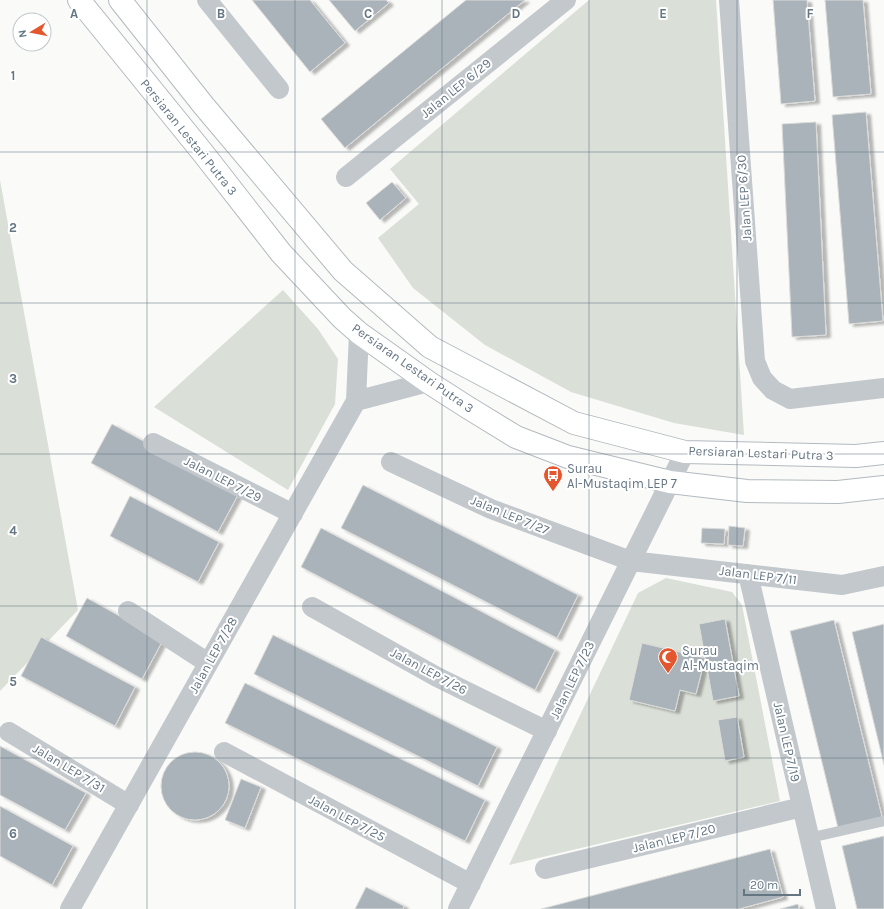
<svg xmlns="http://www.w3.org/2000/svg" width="884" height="909" font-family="Karla,sans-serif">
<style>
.green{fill:#dadfd7}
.building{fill:#aab3b9;stroke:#dcdcda;filter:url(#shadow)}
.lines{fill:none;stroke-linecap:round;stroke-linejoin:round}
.secondary-casing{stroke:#b3babf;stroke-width:24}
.lane{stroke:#c3c8cc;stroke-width:10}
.street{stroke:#c3c8cc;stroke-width:20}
.secondary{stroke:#fff;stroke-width:22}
.grid{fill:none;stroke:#657683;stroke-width:1;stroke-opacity:0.55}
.labels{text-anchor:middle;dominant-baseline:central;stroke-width:4;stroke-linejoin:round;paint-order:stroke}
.street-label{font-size:13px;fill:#657683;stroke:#fff}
.poi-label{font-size:13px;fill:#657683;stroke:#fff;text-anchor:start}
.grid-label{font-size:13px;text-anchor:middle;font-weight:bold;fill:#657683;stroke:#fff;stroke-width:4;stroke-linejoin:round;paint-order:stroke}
</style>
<defs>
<filter id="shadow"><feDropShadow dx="4.5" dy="2.5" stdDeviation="1" flood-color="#0004"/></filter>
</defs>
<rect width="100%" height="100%" fill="#fafaf8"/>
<path class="green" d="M589 0H716L744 435 674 423 571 392 485 345 413 288 378 238 419 204 390 169Z
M0 180 78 610 0 691Z
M283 290 318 329 338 359 335 404 288 490 154 407Z
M666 578 732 592 742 605 780 801 509 865 638 593Z"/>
<path class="building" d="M252 0H310L345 43 310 72Z
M329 0H386L389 3 355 31Z
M466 0H525L345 148 321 119Z
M773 0H807L815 101 781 104Z
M825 0H863L871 94 833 97Z
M866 112 883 321 849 324 832 115Z
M816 122 826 335 792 337 782 124Z
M392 182 406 198 380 220 366 203Z
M112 424 239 493 218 532 91 463Z
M363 485 578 595 557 638 341 528Z
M130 496 219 542 198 582 110 536Z
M729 526 745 528 743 546 728 545Z
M321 528 555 650 535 690 301 567Z
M702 528 725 529 724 544 701 543Z
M87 598 163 640 142 679 66 636Z
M725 619 739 696 713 701 699 624Z
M834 620 882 817 838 828 790 631Z
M884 624V765L852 632Z
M273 635 497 747 478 786 254 674Z
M41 637 135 687 115 726 21 676Z
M642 643 705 658 696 694 680 690 675 711 629 700Z
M245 683 485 800 465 841 225 723Z
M737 717 744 757 725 761 718 720Z
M0 746 86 793 65 830 0 795Z
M161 786a34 34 0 1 1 68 0a34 34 0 1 1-68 0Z
M241 779 261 787 245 828 225 820Z
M0 806 73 846 52 885 0 856Z
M884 836V909H857L842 846Z
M770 849 783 897 739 909H541Z
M366 887 404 906 403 909H355Z
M798 904 799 909H780Z"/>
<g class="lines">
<defs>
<path id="secondary" d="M79 0 203 153 281 253 342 318 359 333 428 382 467 407 516 437 568 457 670 482 747 491 838 492 884 487
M120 0 204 106 343 271 430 347 574 423 685 452 856 456 884 453"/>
</defs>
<use href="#secondary" class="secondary-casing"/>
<path class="lane" d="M809 838 884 821"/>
<path class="street" d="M207 0 279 89
M729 0 755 361 762 378 773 390 790 399 884 388
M346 177 566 0
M356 401 428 382
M153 443 293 514
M391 462 491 509 631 561 842 585 884 576
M748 574 826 909
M312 607 437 677 547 731
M128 611 208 663
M9 732 129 805
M224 752 471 884
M545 869 802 807
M70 909 356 401 359 333
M458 909 685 452"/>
<use href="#secondary" class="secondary"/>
</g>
<path class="grid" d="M147 0V909M295 0V909M442 0V909M589 0V909M737 0V909M0 152H884M0 303H884M0 454H884M0 606H884M0 758H884"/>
<defs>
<symbol id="bus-pin" viewBox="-11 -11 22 30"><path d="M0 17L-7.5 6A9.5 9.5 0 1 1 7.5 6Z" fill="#e4572e" stroke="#fff"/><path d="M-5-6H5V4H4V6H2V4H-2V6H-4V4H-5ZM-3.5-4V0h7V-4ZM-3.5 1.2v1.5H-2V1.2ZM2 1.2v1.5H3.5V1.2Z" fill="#fff"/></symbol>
<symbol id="mosque-pin" viewBox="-11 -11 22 30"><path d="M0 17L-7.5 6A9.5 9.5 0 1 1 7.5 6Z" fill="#e4572e" stroke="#fff"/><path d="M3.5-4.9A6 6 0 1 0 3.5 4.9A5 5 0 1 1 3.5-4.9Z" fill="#fff"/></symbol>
</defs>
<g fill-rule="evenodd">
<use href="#bus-pin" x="542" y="464" width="22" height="30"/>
<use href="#mosque-pin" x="657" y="646" width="22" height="30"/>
</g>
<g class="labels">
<g class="street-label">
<text transform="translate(456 88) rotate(-39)">Jalan LEP 6/29</text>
<text transform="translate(189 137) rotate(51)">Persiaran Lestari Putra 3</text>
<text transform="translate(744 198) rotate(-94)">Jalan LEP 6/30</text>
<text transform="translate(413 368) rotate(35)">Persiaran Lestari Putra 3</text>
<text transform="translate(761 453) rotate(2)">Persiaran Lestari Putra 3</text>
<text transform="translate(223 479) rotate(27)">Jalan LEP 7/29</text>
<text transform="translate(510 515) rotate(22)">Jalan LEP 7/27</text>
<text transform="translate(758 575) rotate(7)">Jalan LEP 7/11</text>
<text transform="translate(213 655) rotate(-61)">Jalan LEP 7/28</text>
<text transform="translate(429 671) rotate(28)">Jalan LEP 7/26</text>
<text transform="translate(572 680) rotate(-64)">Jalan LEP 7/23</text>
<text transform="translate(787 742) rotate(77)">Jalan LEP 7/19</text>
<text transform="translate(69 768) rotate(31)">Jalan LEP 7/31</text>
<text transform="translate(347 818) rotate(28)">Jalan LEP 7/25</text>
<text transform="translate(674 838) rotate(-14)">Jalan LEP 7/20</text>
</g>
<g class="poi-label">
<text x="567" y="468">Surau<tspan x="567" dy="15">Al-Mustaqim LEP 7</tspan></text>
<text x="682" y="650">Surau<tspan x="682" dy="15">Al-Mustaqim</tspan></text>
</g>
</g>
<g class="grid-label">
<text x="74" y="18">A</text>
<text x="221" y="18">B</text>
<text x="368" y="18">C</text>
<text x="516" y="18">D</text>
<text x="663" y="18">E</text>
<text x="810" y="18">F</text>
<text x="13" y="80">1</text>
<text x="13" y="232">2</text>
<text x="13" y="383">3</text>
<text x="13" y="535">4</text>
<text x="13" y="686">5</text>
<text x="13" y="838">6</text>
</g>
<g transform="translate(32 32) rotate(260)"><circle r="19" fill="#ffffff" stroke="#c1c8cd"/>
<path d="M0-3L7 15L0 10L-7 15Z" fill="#e4572e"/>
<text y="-6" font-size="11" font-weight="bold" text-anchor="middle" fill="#657683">N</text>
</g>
<path d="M744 889v6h56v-6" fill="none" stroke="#657683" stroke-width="2"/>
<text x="750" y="889" font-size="12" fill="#657683" stroke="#ffffff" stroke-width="3" paint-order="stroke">20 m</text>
</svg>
